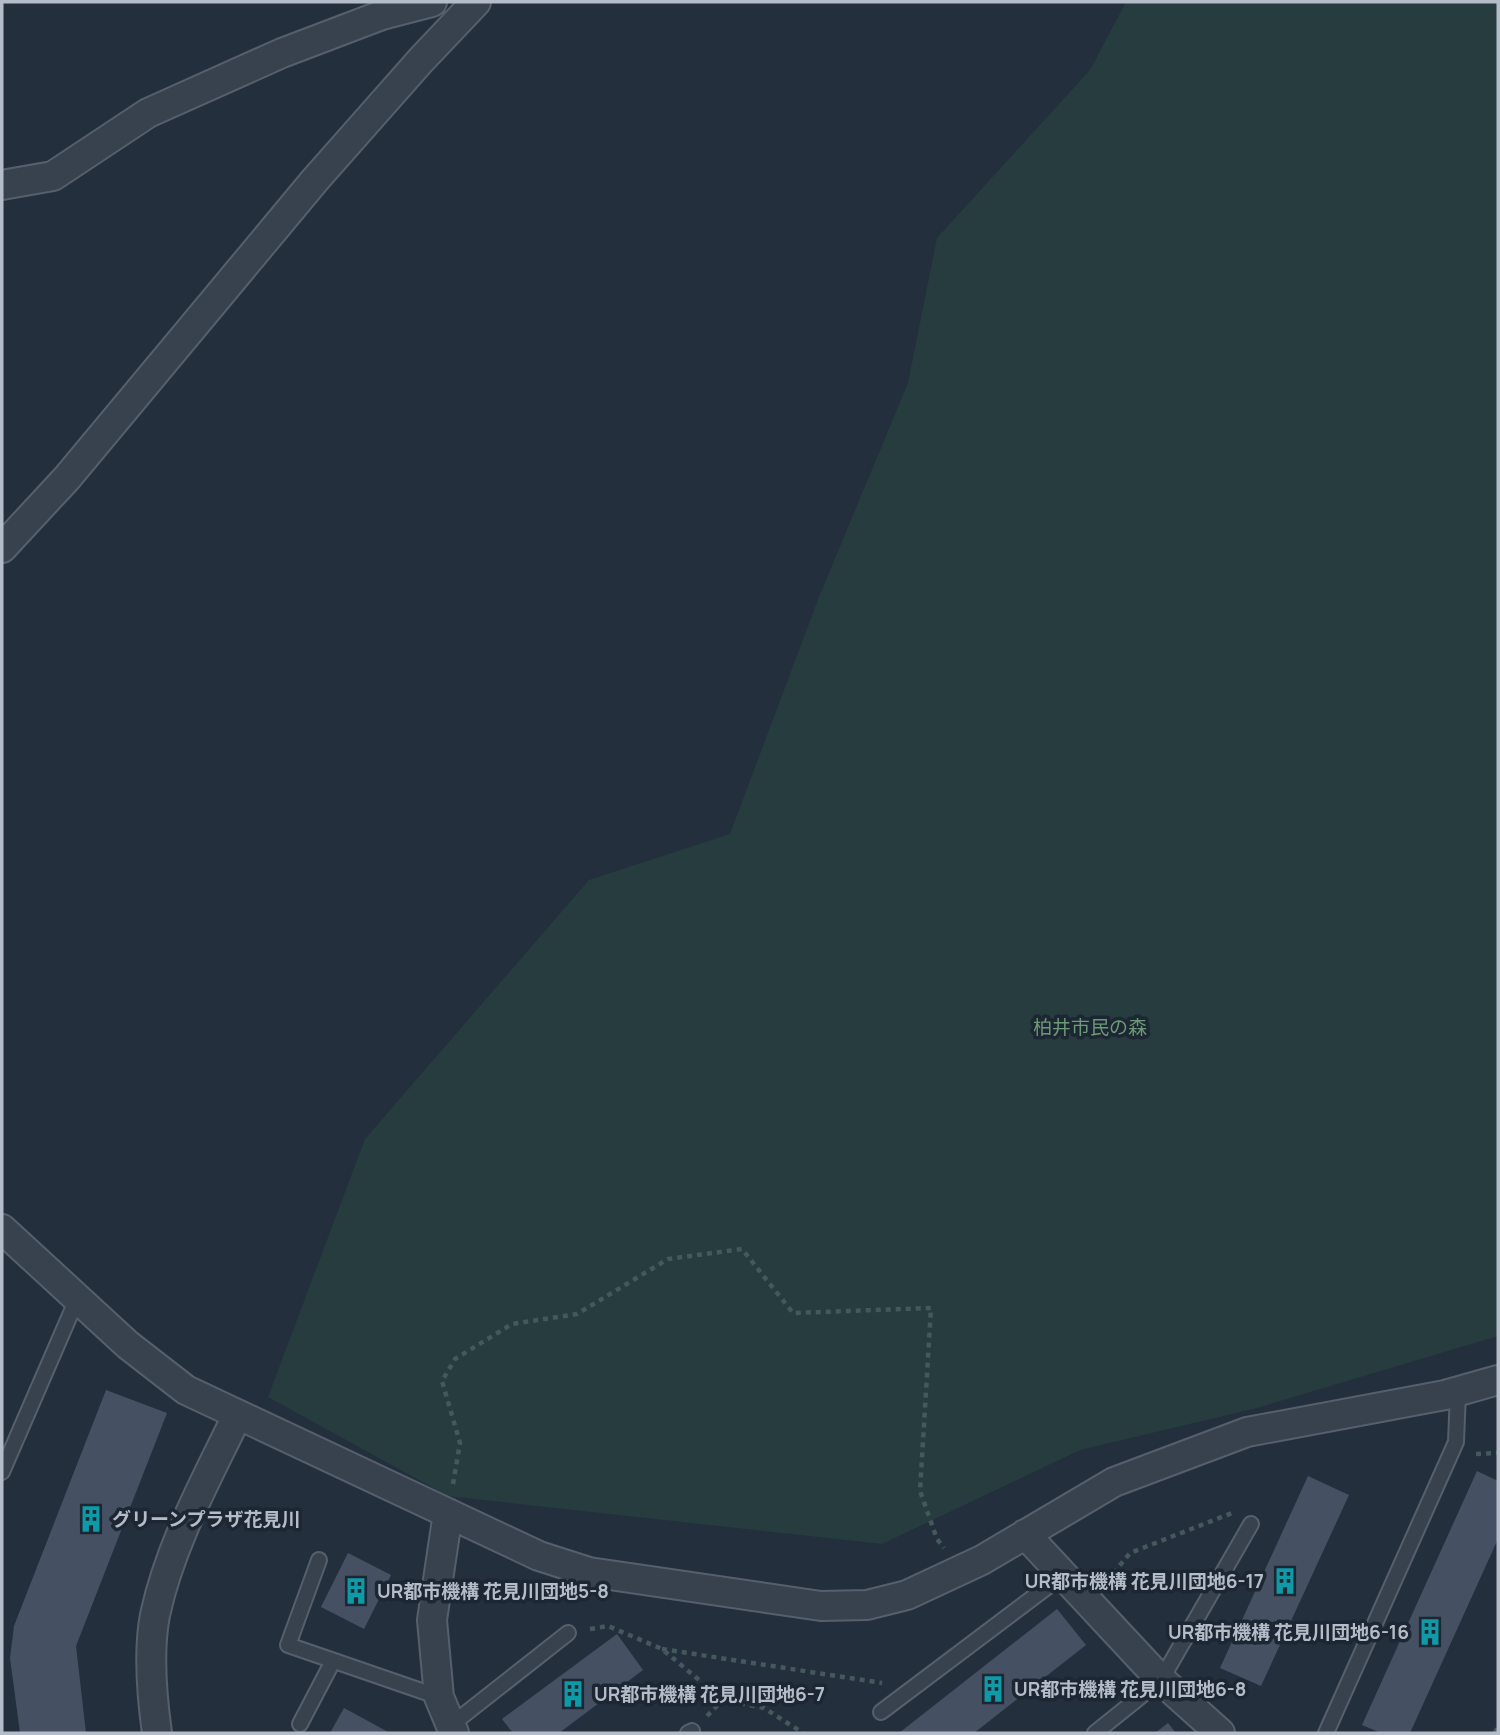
<svg xmlns="http://www.w3.org/2000/svg" width="1500" height="1735" font-family="Manrope,'Noto Sans JP',sans-serif">
<style>
.green{fill:#263c3f}
.building{fill:#455162}
.lines{fill:none;stroke-linecap:round;stroke-linejoin:round}
.service-casing{stroke:#565f6c;stroke-width:18}
.minor-casing{stroke:#565f6c;stroke-width:32}
.path{stroke:#44595c;stroke-width:4.5;stroke-dasharray:5 5;stroke-linecap:butt}
.service{stroke:#38414e;stroke-width:14}
.minor{stroke:#38414e;stroke-width:28}
.labels{text-anchor:middle;dominant-baseline:central;stroke-width:7;stroke-linejoin:round;paint-order:stroke}
.park-label{font-size:19px;fill:#6b9a76;stroke:#1d2633}
.poi-label{font-size:19px;font-weight:bold;fill:#b4bcc9;stroke:#1d2633;text-anchor:start}
</style>
<rect width="100%" height="100%" fill="#242f3e"/>
<path class="green" d="M1126 2H1498V1336L1257 1408 1080 1450 882 1544 448 1496 268 1397 365 1139 589 880 730 834 819 597 908 383 937 238 1090 70Z"/>
<path class="building" d="M106 1390 167 1413 76 1646 86 1733H20L10 1658 14 1626Z
M1477 1471 1498 1481V1539L1410 1733H1381L1362 1725Z
M1308 1476 1349 1495 1261 1686 1220 1668Z
M348 1553 391 1575 364 1629 321 1607Z
M1057 1609 1086 1645 974 1733H899Z
M617 1634 643 1670 559 1733H513L502 1719Z
M344 1708 390 1733H330Z
M1168 1723 1176 1733H1155Z"/>
<g class="lines">
<defs>
<path id="service" d="M2 1472 77 1299
M319 1560 288 1645 439 1697
M881 1712 1063 1575
M300 1724 333 1661
M451 1725 568 1633
M688 1733 692 1731
M1095 1733 1161 1680 1251 1524
M1326 1733 1456 1442 1458 1392"/>
<path id="minor" d="M2 185 53 176 148 113 282 53 382 15 432 2
M2 548 67 478 315 180 421 60 476 2
M2 1229 128 1345 186 1390 539 1556 589 1572 821 1606 867 1605 907 1595 982 1560 1114 1482 1247 1432 1445 1395 1498 1380
M448 1513 432 1620 439 1697 454 1733
M1025 1534 1161 1680 1220 1733
M157 1733C152 1697 148 1651 155 1615 170 1545 206 1480 237 1416"/>
</defs>
<use href="#service" class="service-casing"/>
<use href="#minor" class="minor-casing"/>
<path class="path" d="M1476 1454 1498 1453
M453 1484 460 1443 442 1381 455 1359 512 1324 577 1314 668 1259 742 1249 793 1313 931 1308 920 1491 937 1539 944 1548
M1107 1581 1130 1553 1232 1513
M590 1629 608 1626 662 1649 723 1700
M662 1649 882 1683
M707 1716 723 1700 764 1708 803 1733
M1495 1733 1498 1726"/>
<use href="#service" class="service"/>
<use href="#minor" class="minor"/>
</g>
<defs>
<symbol id="building-bare" viewBox="-9 -9 18 18"><path d="M-4-6H4V6H1V3H-1V6H-4ZM-2.5-4.3h1.7v1.8h-1.7ZM.8-4.3h1.7v1.8H.8ZM-2.5-1h1.7V.8h-1.7ZM.8-1h1.7V.8H.8Z" fill="#0f9aa8" stroke="#1d2633" stroke-width="2.5" paint-order="stroke"/></symbol>
</defs>
<g fill-rule="evenodd">
<use href="#building-bare" x="72" y="1500" width="38" height="38"/>
<use href="#building-bare" x="1266" y="1562" width="38" height="38"/>
<use href="#building-bare" x="337" y="1572" width="38" height="38"/>
<use href="#building-bare" x="1411" y="1613" width="38" height="38"/>
<use href="#building-bare" x="974" y="1670" width="38" height="38"/>
<use href="#building-bare" x="554" y="1675" width="38" height="38"/>
</g>
<g class="labels">
<g class="park-label">
<text x="1090" y="1027">柏井市民の森</text>
</g>
<g class="poi-label">
<text x="112" y="1519">グリーンプラザ花見川</text>
<text x="1264" y="1581" text-anchor="end">UR都市機構 花見川団地6-17</text>
<text x="377" y="1591">UR都市機構 花見川団地5-8</text>
<text x="1409" y="1632" text-anchor="end">UR都市機構 花見川団地6-16</text>
<text x="1014" y="1689">UR都市機構 花見川団地6-8</text>
<text x="594" y="1694">UR都市機構 花見川団地6-7</text>
</g>
</g>
<rect width="1500" height="1735" fill="none" stroke="#b4bcc9" stroke-width="7"/>
</svg>
